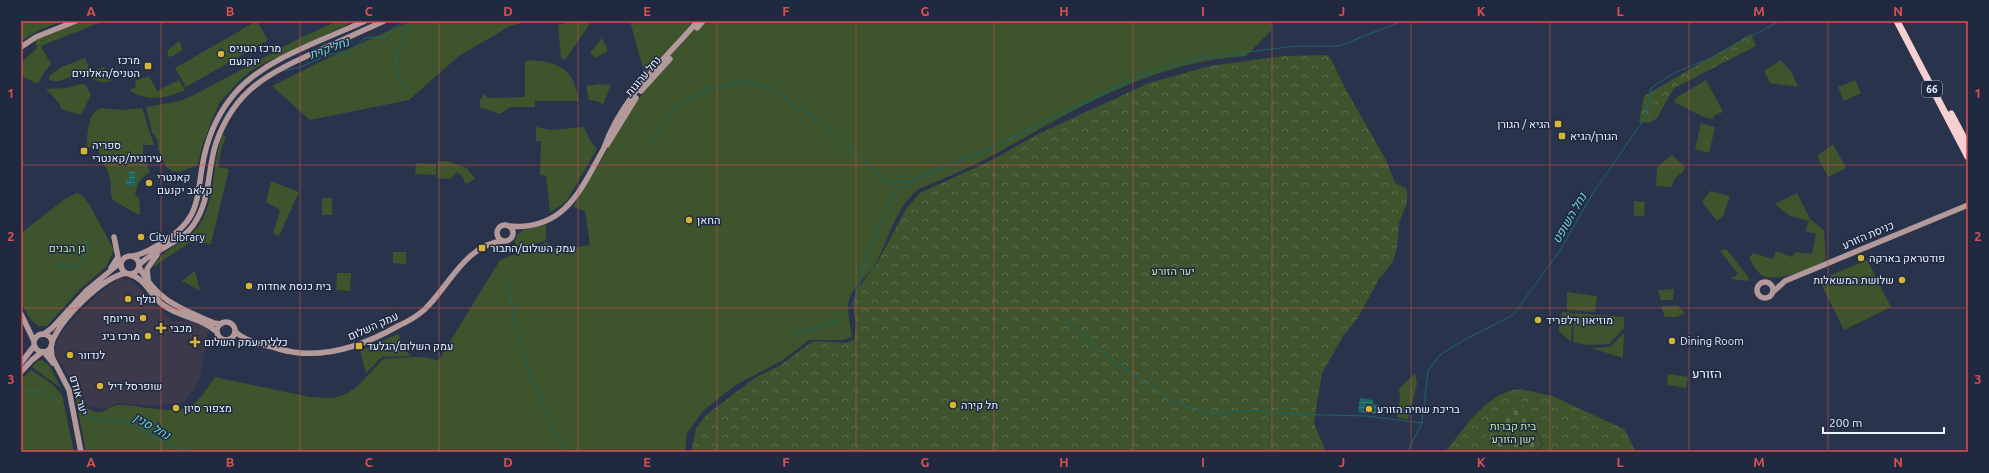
<svg xmlns="http://www.w3.org/2000/svg" width="1989" height="473" font-family="Ubuntu,Heebo,sans-serif">
<style>
.commercial{fill:#3c394a}
.green{fill:#3d542d}
.forest{fill:url(#forest-crowns)}
.cemetery{fill:url(#cemetery-stones)}
.water{fill:url(#water-rules)}
.lines{fill:none;stroke-linecap:round;stroke-linejoin:round}
.stream{stroke:#1b6666;stroke-width:1}
.secondary{stroke:#b3999a;stroke-width:5.5}
.highway{stroke:#f6cfd0;stroke-width:7}
.grid{fill:none;stroke:#da5052;stroke-width:1;stroke-opacity:0.55}
.poi-dot{fill:#d6b534;stroke:#1f2940;stroke-width:1.5}
.labels{text-anchor:middle;dominant-baseline:central;stroke-width:3;stroke-linejoin:round;paint-order:stroke}
.shield{fill:#1f2940;stroke:#adb4c4;stroke-width:1}
.shield-label{font-size:10px;font-weight:bold;fill:#eaf0fc}
.poi-label{font-size:11px;fill:#eaf0fc;stroke:#1f2940;text-anchor:start}
.street-label{font-size:11px;fill:#eaf0fc;stroke:#1f2940}
.park-label{font-size:11px;fill:#bee7a3;stroke:#1f2940}
.water-label{font-size:12px;font-style:italic;fill:#6ddbda;stroke:#1f2940}
.quarter-label{font-size:13px;fill:#eaf0fc;stroke:#1f2940}
.neatline{fill:none;stroke:#da5052;stroke-width:1.5}
.grid-label{font-size:13px;text-anchor:middle;font-weight:bold;fill:#da5052}
</style>
<defs>
<pattern id="forest-crowns" width="20" height="18" patternUnits="userSpaceOnUse"><rect width="20" height="18" fill="#3d542d"/><path d="M2 6a3 3 0 1 1 6 0M12 15a3 3 0 1 1 6 0" fill="none" stroke="#596d4c"/></pattern>
<pattern id="cemetery-stones" width="16" height="16" patternUnits="userSpaceOnUse"><rect width="16" height="16" fill="#3d542d"/><path d="M2 7V4a2 2 0 0 1 4 0v3zM10 15v-3a2 2 0 0 1 4 0v3z" fill="#596d4c"/></pattern>
<pattern id="water-rules" width="6" height="5" patternUnits="userSpaceOnUse"><rect width="6" height="5" fill="#1b6666"/><path d="M0 2.5h6" fill="none" stroke="#3c7c7d"/></pattern>
</defs>
<rect width="100%" height="100%" fill="#29334b"/>
<path class="commercial" d="M119 278 132 280 172 321H194L209 327 200 377 194 390 184 402 154 406 118 403 104 409 90 407 83 401 55 354 58 338 75 316 97 295Z"/>
<path class="green" d="M28 21H41L42 23 63 21 39 30 21 41V24Z
M84 21H104L41 46 51 64 43 74 38 84 21 76 22 62 37 48 35 40Z
M257 21 268 40 186 87 175 68Z
M330 21H355L267 62 252 70 240 80 220 102 214 115 202 146 198 165 180 172 172 171 166 167 158 149V141L152 132 146 107 180 101 192 96 300 38 331 24Z
M411 21H530L510 26 459 56 409 100 310 120 272 86 324 60Z
M572 21H592L565 60 561 58 558 25Z
M630 21H1272L1271 31 1246 56C1152 62 1079 107 999 152 973 166 946 178 919 189 895 208 890 237 876 263 868 278 855 282 849 300 846 310 851 327 852 337L844 340H809L783 360 734 386 703 411 687 433 685 452H86L75 395C81 401 85 408 93 411 104 416 109 405 118 405 140 404 163 414 186 408 199 404 207 388 215 377L310 397 333 398 346 394 358 386 383 359C399 358 423 354 438 361L500 260 546 242 558 250 590 245 585 211 573 207 630 111 650 83 645 76Z
M602 38 608 51 595 58 590 53Z
M179 41 183 50 173 56 169 57 167 54 169 49Z
M85 58 91 72 104 67 112 81C96 86 92 74 79 75 67 76 61 84 49 80V76L62 67Z
M530 60C561 62 574 70 579 101H535V107H510L500 114 480 107V101L483 94 488 98 525 97V61Z
M1781 60 1792 73 1798 87 1770 83 1764 71Z
M149 76 157 91 179 80 185 90C168 98 147 102 131 91L130 89 136 88 135 81Z
M1706 80 1723 112 1713 116 1714 119 1703 117 1674 102 1677 97Z
M1855 80 1861 93 1844 101 1838 87Z
M81 84 86 85 91 95 81 115 61 109 59 103 46 89 67 88Z
M599 84 611 85 603 104 597 101 589 100 586 86Z
M102 108 122 110 142 108 154 145H143V156L150 172C138 180 138 183 135 196L139 197 140 213 138 215 113 200C109 193 112 186 110 178 107 167 100 159 97 146L87 148C87 136 87 111 102 108Z
M1701 123 1715 127 1709 153 1695 149Z
M536 127 552 130 584 127 591 142 597 149 566 202 550 212 546 176 540 175 541 141H536Z
M222 135 226 137 222 147 218 167 229 169 211 244 193 242 189 243 153 267C165 246 182 246 196 229 216 207 212 162 222 135Z
M1833 144 1846 168 1828 177 1817 156Z
M1672 155 1685 167 1684 171 1675 178 1671 187 1656 186 1657 167Z
M447 161 467 168 475 179 466 184 462 176 457 172 450 179 437 178 438 162Z
M416 163 436 164V175L415 174Z
M271 181 299 192 279 236 273 234 280 210 266 202Z
M1710 191 1730 196 1723 216 1717 221 1702 202Z
M77 193 83 196 89 204 114 250 106 267 80 289 47 326H38L30 319 21 303V233L65 199Z
M1797 193 1811 221H1813L1824 231 1826 260C1813 268 1773 285 1760 274 1756 270 1752 263 1749 258L1753 253 1773 259 1776 251 1792 257 1795 252 1812 254 1816 234 1805 231 1809 221 1790 216 1775 204Z
M322 198H332V215H322Z
M1634 201 1645 202 1644 216H1634Z
M546 225V240L517 251 515 242 517 235 523 230Z
M1724 249 1727 250 1749 278V281L1730 279 1738 274 1720 251Z
M393 252H406V264L393 263Z
M1867 260 1891 307 1844 330 1819 280Z
M195 271 200 291 182 281Z
M337 273H351L350 291 336 290Z
M1674 289 1673 300H1661L1658 290Z
M1567 292 1597 296 1595 312 1567 310Z
M1661 306H1678L1685 313 1677 317H1665Z
M1563 312 1573 313 1571 342 1559 331 1558 320Z
M1574 313 1624 317V328L1609 344 1587 345 1573 342Z
M1624 333 1623 358 1591 348 1610 347Z
M398 334 410 356 382 357 366 373 360 351Z
M42 360 49 365 61 388 32 367 37 361Z
M31 370 51 383 62 395 74 452H21V379Z
M1415 373 1417 384 1408 420 1397 417 1400 398 1399 389Z
M1668 374 1688 377 1686 388 1667 385Z"/>
<path class="forest" d="M1751 34 1756 46 1674 88 1657 118 1649 123 1639 122 1644 96Z
M1326 55 1330 57 1345 88 1386 160 1395 183 1407 189V203L1399 223 1397 248 1393 262 1379 279 1357 319 1344 335 1322 373 1314 423 1326 452H691L696 429 706 415 756 377 781 365 810 343 816 341 845 343 854 340 856 324 853 307 857 289 876 265 906 209 920 193 994 159 1038 134 1149 83 1210 66 1283 56Z
M1521 389 1552 396 1624 429 1636 452H1534L1543 445 1532 422 1498 452H1445C1465 428 1487 391 1521 389Z"/>
<path class="cemetery" d="M1522 404 1542 445 1533 452H1492L1485 438 1499 417Z"/>
<path class="water" d="M129 172H135V187L126 185 125 180 129 179Z
M1360 398 1373 400V404L1380 405 1379 414 1358 412Z"/>
<g class="lines">
<path class="stream" d="M283 71 301 67 326 55 351 51 365 38 385 36 392 29 406 21
M408 92 399 77 395 59 410 21
M650 146 661 124 678 104 717 86 741 81 770 87 821 123 888 183 911 181 993 147 1142 75 1205 57 1296 46H1339L1402 21
M59 265C81 269 87 263 87 240
M508 278C513 338 538 399 565 452
M1064 321 1110 358 1172 401 1196 410 1214 413 1253 410 1288 414 1366 416 1422 423
M792 333 818 328 836 321 853 303 871 245 894 194 910 182
M21 391H42L60 401
M79 411 91 418 107 420H127L171 446 193 452
M1407 452 1422 423 1428 371 1440 355 1462 341 1513 315 1559 252 1593 193 1645 118 1651 88 1674 73 1711 58 1780 21"/>
<path class="secondary" d="M697 28 703 21
M21 47 36 37 76 21
M641 91 670 59
M607 145 636 98
M497 233a8 8 0 1 1 16 0a8 8 0 1 1-16 0Z
M509 226C565 231 581 189 604 148 621 98 664 60 698 21
M132 256C143 255 151 249 160 244 203 218 195 200 204 157 209 134 220 110 236 92 266 58 324 40 365 21
M121 265a9 9 0 1 1 18 0a9 9 0 1 1-18 0Z
M139 265C155 248 181 244 194 224 211 199 207 170 216 143 235 89 269 73 318 51 340 41 362 31 384 21
M139 267C158 302 180 308 214 323L221 324
M111 268 118 257 114 237
M129 274C145 278 151 296 163 305 179 317 202 318 217 332
M148 279 147 269 157 255
M1757 290a8 8 0 1 1 16 0a8 8 0 1 1-16 0Z
M1773 292 1785 281 1968 205
M21 314 34 341
M217 331a9 9 0 1 1 18 0a9 9 0 1 1-18 0Z
M235 331C245 342 266 345 279 349 320 361 363 346 398 326 407 322 416 317 424 310 448 288 466 243 504 241
M34 343a9 9 0 1 1 18 0a9 9 0 1 1-18 0Z
M44 334 52 328 86 291 121 262
M52 342C61 319 101 278 126 273
M51 346 52 357 69 390 81 452
M44 352 53 363
M21 363 34 346
M21 372 32 360 42 352"/>
<path class="highway" d="M1897 21 1968 157
M1951 114 1968 146"/>
</g>
<path class="grid" d="M161 21V452M300 21V452M439 21V452M578 21V452M717 21V452M856 21V452M994 21V452M1133 21V452M1272 21V452M1411 21V452M1550 21V452M1689 21V452M1828 21V452M21 165H1968M21 308H1968"/>
<g class="poi-dot">
<circle cx="221" cy="54" r="4"/>
<rect x="144" y="62" width="8" height="8" rx="2"/>
<rect x="1554" y="120" width="8" height="8" rx="2"/>
<rect x="1558" y="132" width="8" height="8" rx="2"/>
<rect x="80" y="147" width="8" height="8" rx="2"/>
<circle cx="149" cy="183" r="4"/>
<circle cx="689" cy="220" r="4"/>
<circle cx="141" cy="237" r="4"/>
<rect x="478" y="244" width="8" height="8" rx="2"/>
<circle cx="1861" cy="258" r="4"/>
<circle cx="1902" cy="280" r="4"/>
<circle cx="249" cy="286" r="4"/>
<circle cx="128" cy="299" r="4"/>
<circle cx="143" cy="318" r="4"/>
<circle cx="1538" cy="320" r="4"/>
<path d="M159 322h4v4h4v4h-4v4h-4v-4h-4v-4h4z"/>
<circle cx="148" cy="336" r="4"/>
<circle cx="1672" cy="341" r="4"/>
<path d="M193 336h4v4h4v4h-4v4h-4v-4h-4v-4h4z"/>
<rect x="355" y="342" width="8" height="8" rx="2"/>
<circle cx="70" cy="355" r="4"/>
<circle cx="100" cy="386" r="4"/>
<circle cx="953" cy="405" r="4"/>
<circle cx="176" cy="408" r="4"/>
<circle cx="1369" cy="409" r="4"/>
</g>
<g class="labels">
<rect class="shield" x="1922" y="81" width="20" height="16" rx="3"/>
<g class="shield-label">
<text x="1932" y="89">66</text>
</g>
<g class="poi-label">
<text x="229" y="48">מרכז הטניס<tspan x="229" dy="13">יוקנעם</tspan></text>
<text x="140" y="60" text-anchor="end">מרכז<tspan x="140" dy="13">הטניס/האלונים</tspan></text>
<text x="1550" y="124" text-anchor="end">הגיא / הגורן</text>
<text x="1570" y="136">הגורן/הגיא</text>
<text x="92" y="145">ספריה<tspan x="92" dy="13">עירונית/קאנטרי</tspan></text>
<text x="157" y="177">קאנטרי<tspan x="157" dy="13">קלאב יקנעם</tspan></text>
<text x="697" y="220">החאן</text>
<text x="149" y="237">City Library</text>
<text x="490" y="248">עמק השלום/התבור</text>
<text x="1869" y="258">פודטראק בארקה</text>
<text x="1894" y="280" text-anchor="end">שלושת המשאלות</text>
<text x="257" y="286">בית כנסת אחדות</text>
<text x="136" y="299">גולף</text>
<text x="135" y="318" text-anchor="end">טריומף</text>
<text x="1546" y="320">מוזיאון וילפריד</text>
<text x="170" y="328">מכבי</text>
<text x="140" y="336" text-anchor="end">מרכז ביג</text>
<text x="1680" y="341">Dining Room</text>
<text x="204" y="342">כללית עמק השלום</text>
<text x="367" y="346">עמק השלום/הגלעד</text>
<text x="78" y="355">לנדוור</text>
<text x="108" y="386">שופרסל דיל</text>
<text x="961" y="405">תל קירה</text>
<text x="184" y="408">מצפור סיון</text>
<text x="1377" y="409">בריכת שחיה הזורע</text>
</g>
<g class="street-label">
<text transform="translate(643 76) rotate(-50)">נחל ערוגות</text>
<text transform="translate(1868 235) rotate(-23)">כניסת הזורע</text>
<text transform="translate(373 326) rotate(-24)">עמק השלום</text>
<text transform="translate(79 395) rotate(74)">יער אודם</text>
</g>
<g class="park-label">
<text x="67" y="248">גן הבנים</text>
<text x="1173" y="271">יער הזורע</text>
<text x="1513" y="426">בית קברות<tspan x="1513" dy="13">ישן הזורע</tspan></text>
</g>
<g class="water-label">
<text transform="translate(329 48) rotate(-20)">נחל קרת</text>
<text transform="translate(1569 218) rotate(-60)">נחל השופט</text>
<text transform="translate(152 426) rotate(30)">נחל סנין</text>
</g>
<g class="quarter-label">
<text x="1707" y="373">הזורע</text>
</g>
</g>
<rect width="1989" height="473" fill="none" stroke="#1f2940" stroke-width="44"/>
<path d="M1823 427v6h121v-6" fill="none" stroke="#eaf0fc" stroke-width="2"/>
<text x="1829" y="427" font-size="12" fill="#eaf0fc" stroke="#1f2940" stroke-width="3" paint-order="stroke">200 m</text>
<rect x="22" y="22" width="1945" height="429" class="neatline"/>
<g class="grid-label">
<text x="91" y="16">A</text>
<text x="230" y="16">B</text>
<text x="369" y="16">C</text>
<text x="508" y="16">D</text>
<text x="647" y="16">E</text>
<text x="786" y="16">F</text>
<text x="925" y="16">G</text>
<text x="1064" y="16">H</text>
<text x="1203" y="16">I</text>
<text x="1342" y="16">J</text>
<text x="1481" y="16">K</text>
<text x="1620" y="16">L</text>
<text x="1759" y="16">M</text>
<text x="1898" y="16">N</text>
<text x="11" y="98">1</text>
<text x="1978" y="98">1</text>
<text x="11" y="241">2</text>
<text x="1978" y="241">2</text>
<text x="11" y="384">3</text>
<text x="1978" y="384">3</text>
<text x="91" y="467">A</text>
<text x="230" y="467">B</text>
<text x="369" y="467">C</text>
<text x="508" y="467">D</text>
<text x="647" y="467">E</text>
<text x="786" y="467">F</text>
<text x="925" y="467">G</text>
<text x="1064" y="467">H</text>
<text x="1203" y="467">I</text>
<text x="1342" y="467">J</text>
<text x="1481" y="467">K</text>
<text x="1620" y="467">L</text>
<text x="1759" y="467">M</text>
<text x="1898" y="467">N</text>
</g>
</svg>
